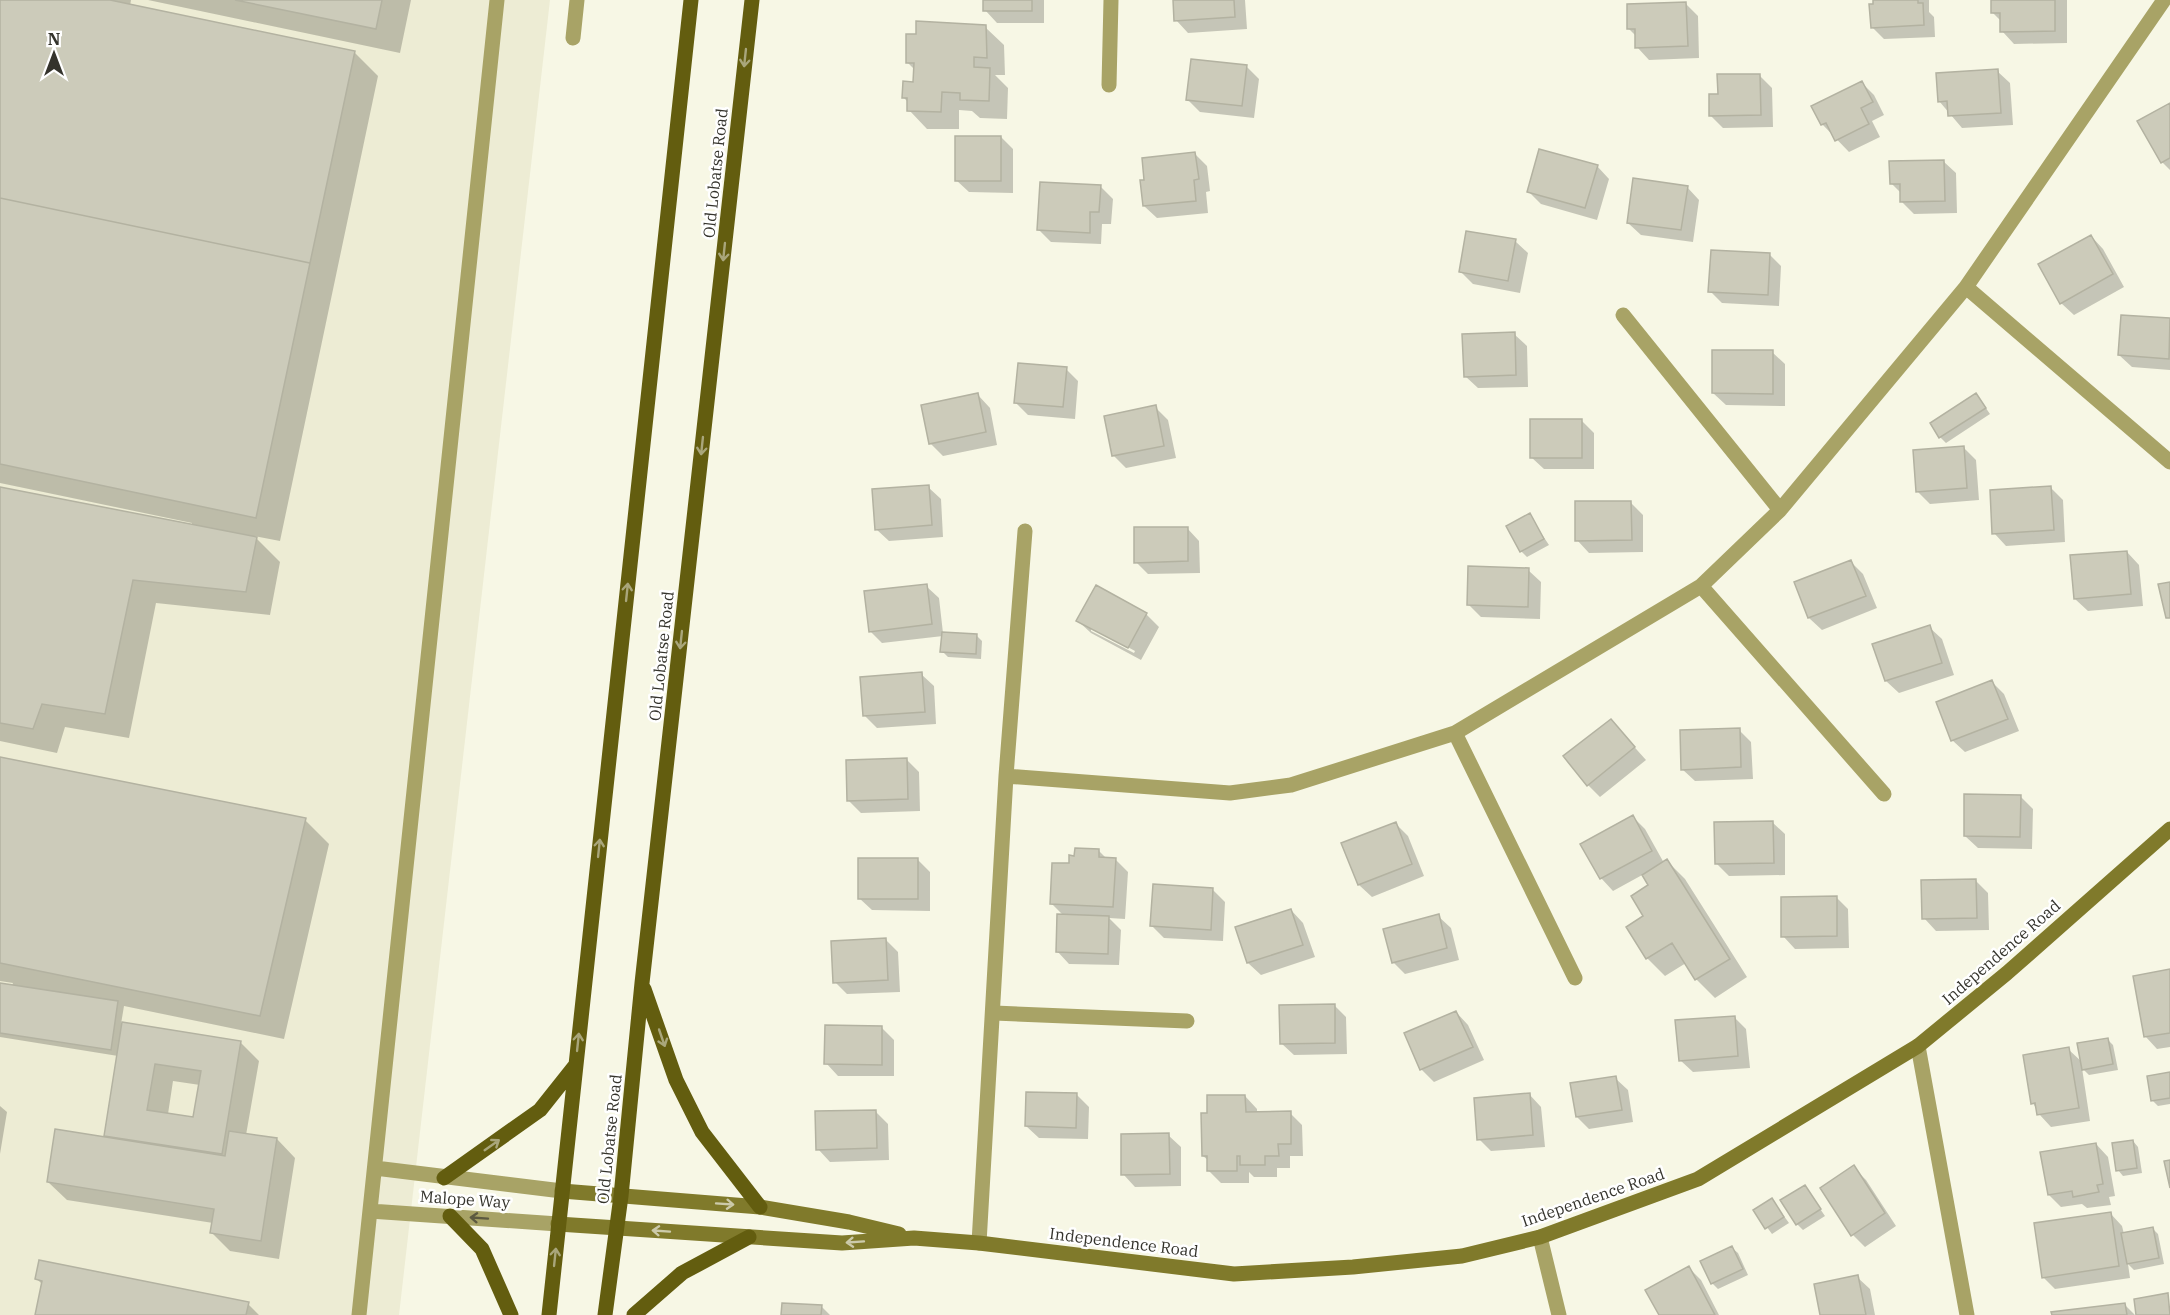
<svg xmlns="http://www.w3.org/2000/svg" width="2170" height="1315" font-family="'IBM Plex Serif',serif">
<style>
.built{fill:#edecd4}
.shadow{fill:#0003;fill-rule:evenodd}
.building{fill:#cccbba;stroke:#b3b2a1;stroke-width:1.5;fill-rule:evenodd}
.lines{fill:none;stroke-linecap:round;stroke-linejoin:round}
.lane{stroke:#a8a366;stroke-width:15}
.street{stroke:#a8a366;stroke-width:15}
.secondary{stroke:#807a2b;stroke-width:15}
.primary{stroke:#635d0f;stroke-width:15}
.oneway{stroke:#a9a67b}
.oneway2{stroke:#cccaaa}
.oneway3{stroke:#5d5a40}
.labels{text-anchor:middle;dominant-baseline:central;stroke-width:5;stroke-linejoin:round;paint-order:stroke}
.street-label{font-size:16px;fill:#34332c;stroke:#fff}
</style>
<rect width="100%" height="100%" fill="#f7f7e5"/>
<path class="built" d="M0 0H550L399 1315H0Z"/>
<path class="shadow" d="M0 0H131L130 6 354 52 378 76 280 541 254 536 280 562 270 615 156 603 129 738 65 727 57 753 0 741V489L192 526V523L0 483Z
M148 0H411L400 53Z
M985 0H1044V23H997L985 10Z
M1175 0H1245L1247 29 1188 33 1176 20Z
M1874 0H1929V12L1934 17 1935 37 1884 39 1872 27Z
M1992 0H2067V43L2014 44 2002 31V22L1993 13Z
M1686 4 1698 16 1699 58 1649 60 1637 47V37L1629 29Z
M985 27 1004 45 1005 75H995L1008 88 1007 119 980 118 972 111 959 110V129H927L909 110V103L904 98 915 83V70L907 62Z
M1246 66 1259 79 1254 118 1200 112 1188 100Z
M1997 71 2010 83 2013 125 1962 128 1939 101Z
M1759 75 1772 88 1773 127 1723 128 1711 116 1719 95Z
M1862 83 1874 95 1884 115 1872 121 1880 137 1849 152 1822 124Z
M2170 105V170L2162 162Z
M1001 137 1013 149V193L969 192 956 180Z
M1195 154 1207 166 1210 191 1206 192 1208 213 1157 218 1144 206 1146 181Z
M1943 161 1956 173 1957 213 1914 214 1902 202 1901 193 1891 183Z
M1597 166 1609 179 1597 220 1541 204 1529 192Z
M1100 186 1113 199 1111 224H1102L1101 244 1051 242 1039 230Z
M1687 187 1699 200 1693 242 1641 235 1628 223Z
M2091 236 2103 249 2124 287 2074 315 2061 303Z
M1515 241 1528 253 1520 293 1473 284 1461 272Z
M1769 254 1781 266 1779 306 1722 303 1710 291Z
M2122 317 2170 320V370L2132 367 2119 355Z
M1514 334 1527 346 1528 387 1478 388 1465 376Z
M1772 352 1785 364V406L1726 405 1713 393Z
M1066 369 1078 381 1075 419 1028 415 1016 403Z
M978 395 990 408 997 445 943 456 930 443Z
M1981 401 1990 414 1946 443 1940 437Z
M1155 407 1168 420 1176 458 1126 468 1113 455Z
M1581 420 1594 433V469H1544L1531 457Z
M1964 448 1976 460 1979 500 1930 504 1918 492Z
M928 487 941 499 943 537 889 541 876 529Z
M2050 487 2063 500 2065 542 2006 546 1994 533Z
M1630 502 1643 515V552L1589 553 1577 540Z
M1529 515 1549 545 1527 557 1521 551Z
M1187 528 1199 541 1200 573 1148 574 1136 562Z
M2127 552 2139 565 2143 606 2088 611 2075 599Z
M1851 562 1863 574 1877 608 1822 630 1809 618 1796 583Z
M1528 570 1541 582 1540 619 1481 617 1469 605Z
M926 586 939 598 943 633 976 635 982 641 981 659 948 657 942 651 943 636 882 643 870 631Z
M1146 614 1159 627 1141 660 1091 633 1078 621ZM1091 627 1135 651 1134 653 1091 631Z
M1929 627 1942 639 1954 675 1899 693 1886 681Z
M921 674 934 686 936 724 877 728 865 716Z
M1992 682 2004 694 2019 731 1965 752 1952 740Z
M1611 721 1646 760 1600 797 1588 785Z
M1739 730 1751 742 1753 779 1695 781 1682 769Z
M0 759 305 820 329 844 284 1039 124 1006 121 1024 240 1042 259 1061 246 1135 277 1139 295 1158 279 1259 230 1251 212 1233 213 1223 67 1200 48 1182 110 1140 106 1136 118 1056 0 1037V984L12 986 13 983 0 981ZM173 1081 200 1085 194 1119 168 1114Z
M906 759 919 772 920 811 861 813 849 801Z
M2020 796 2033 809 2032 849 1978 848 1965 836Z
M1632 816 1645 829 1664 863 1667 861 1685 879 1747 977 1715 998 1696 979 1686 963 1665 976 1647 958 1645 916 1650 885 1644 874 1613 891 1601 878 1582 845Z
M1772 822 1785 834V875L1729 876 1716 863Z
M1396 824 1408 836 1424 876 1372 897 1359 885 1343 844Z
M1099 851 1107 859H1115L1128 872 1125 919 1109 918 1121 930 1119 965 1069 964 1057 951 1064 916 1051 903 1070 865Z
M917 859 930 872V911L872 910 859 898Z
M1975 880 1988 893 1989 930 1936 931 1924 918Z
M1212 889 1225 902 1223 941 1164 938 1152 926Z
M1836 897 1848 909 1849 948 1795 949 1783 936Z
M1291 910 1303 923 1315 957 1261 975 1248 963Z
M1438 916 1451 928 1459 960 1405 974 1393 962Z
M886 940 898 952 900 992 847 994 835 982Z
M2170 971V1047L2157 1049 2145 1036Z
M1334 1005 1346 1017 1347 1054 1294 1055 1281 1043Z
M1456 1012 1468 1025 1484 1060 1434 1082 1421 1069Z
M1734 1017 1746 1029 1750 1068 1693 1072 1680 1060Z
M882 1028 894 1040V1076H838L826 1063Z
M2107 1039 2113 1045 2118 1070 2089 1075 2082 1068 2090 1121 2051 1127 2039 1114 2033 1103 2068 1049 2082 1062Z
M2170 1073V1104L2158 1106 2152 1100Z
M1615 1078 1628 1090 1633 1122 1589 1129 1577 1117Z
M1076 1094 1089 1107 1088 1139 1039 1138 1026 1126Z
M1529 1094 1541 1107 1545 1147 1491 1151 1479 1139Z
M1245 1096 1257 1109V1113H1290L1302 1125 1303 1156H1290V1168H1277V1177H1254L1249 1172V1183H1221L1209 1171V1161L1203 1156 1209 1115Z
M0 1106 7 1112 0 1154Z
M875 1111 888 1124 889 1160 830 1162 818 1149Z
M1168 1135 1181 1147V1186L1135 1187 1123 1174Z
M2133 1141 2138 1147 2142 1173 2123 1176 2118 1170Z
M2096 1144 2108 1157 2115 1196 2109 1197 2111 1205 2087 1208 2082 1204 2061 1207 2049 1195Z
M1853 1167 1866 1180 1896 1226 1865 1247 1853 1235Z
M1805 1187 1825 1216 1803 1230 1797 1224Z
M1772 1200 1789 1223 1772 1234 1755 1211Z
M2110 1213 2122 1226 2124 1234 2152 1228 2158 1234 2164 1264 2134 1270 2128 1264 2130 1278 2055 1289 2043 1277Z
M1732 1248 1738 1253 1748 1275 1718 1289 1712 1283Z
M1689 1268 1701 1280 1719 1315H1661Z
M1857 1277 1870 1289 1875 1315H1822Z
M37 1279 248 1304 259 1315H37L43 1285Z
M2124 1304 2135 1315H2053Z
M821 1306 830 1315H783Z"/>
<path class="building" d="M0 0H110L355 51 310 263 0 198Z
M235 0H382L376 29Z
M983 0H1032V11H983Z
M1173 0H1234L1235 17 1174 21Z
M1873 0H1918V3H1923L1924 25 1871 28 1869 4H1873Z
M1991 0H2055V31L2000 32V13H1991Z
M1686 2 1688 46 1635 48V29H1627V4Z
M916 21 986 25 987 58 974 57V67L990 68 989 101 960 100V93L942 92 941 112 907 111V98H902L903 81 913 82 914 63H906V34H916Z
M1191 59 1247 65 1242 106 1186 100Z
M1998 69 2001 113 1948 116 1947 101 1938 102 1936 73Z
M1717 74H1760L1761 115 1709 116V94H1718Z
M1862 81 1873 102 1861 108 1869 124 1835 141 1826 123 1821 125 1811 106Z
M2170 103V158L2161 163 2137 121Z
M955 136H1001V181H955Z
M1539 149 1598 165 1585 208 1527 192Z
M1195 152 1199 179 1194 180 1196 201 1143 206 1140 180H1144L1142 158Z
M1944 160 1945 201 1900 202V184H1890L1889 161Z
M1633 178 1688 186 1681 230 1627 223Z
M1040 182 1101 185 1099 212H1090V233L1037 230Z
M0 198 310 263 256 518 0 464Z
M1466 231 1516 239 1508 281 1459 272Z
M2091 235 2113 274 2060 304 2038 264Z
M1711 250 1770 253 1768 295 1708 292Z
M2121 315 2170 318 2169 359 2118 355Z
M1515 332 1516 375 1464 377 1462 334Z
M1712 350H1773V394L1712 393Z
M1018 363 1067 367 1063 407 1014 403Z
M978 393 986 432 929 444 921 405Z
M1976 393 1986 408 1939 438 1930 423Z
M1156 405 1164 446 1112 456 1104 416Z
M1530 419H1582V458H1530Z
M1964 446 1967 488 1916 492 1913 450Z
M929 485 932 525 875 530 872 489Z
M2051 486 2054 530 1992 534 1990 490Z
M0 487 257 537 246 592 133 580 105 714 42 704 33 729 0 723Z
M1575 501H1631L1632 540 1575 541Z
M1530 513 1544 539 1520 552 1506 526Z
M1134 527H1188V561L1134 563Z
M2127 551 2131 594 2074 599 2070 555Z
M1851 560 1866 596 1808 618 1794 582Z
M1468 566 1529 568 1528 607 1467 605Z
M2170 582V618H2166L2158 584Z
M927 584 932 624 869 632 864 591Z
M1096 585 1147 613 1128 648 1076 621Z
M1930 625 1942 663 1885 681 1872 644Z
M942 632 977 634 976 654 940 652Z
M922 672 925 712 863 716 860 677Z
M1992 680 2008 719 1951 741 1936 702Z
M1611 719 1635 747 1587 786 1563 756Z
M1740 728 1741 767 1681 770 1680 730Z
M0 757 306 818 260 1016 0 963Z
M907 758 908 799 847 801 846 760Z
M1964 794 2021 795 2020 837 1964 836Z
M1633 815 1652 851 1600 879 1580 844Z
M1773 821 1774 863 1715 864 1714 822Z
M1396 822 1412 864 1358 885 1341 843Z
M1075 848 1099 849V857L1116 858 1113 907 1050 904 1052 863H1069V855L1074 856Z
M858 858H918V899H858Z
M1667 859 1730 959 1695 980 1672 943 1646 959 1626 927 1643 916 1631 896 1648 885 1642 875Z
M1976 879 1977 918 1922 919 1921 880Z
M1153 884 1213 888 1211 930 1150 926Z
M1837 896V936L1781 937V897Z
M1291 909 1303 945 1247 963 1235 927Z
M1057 914 1109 916 1108 954 1056 952Z
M1439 914 1447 948 1392 963 1383 929Z
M886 938 888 980 833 983 831 941Z
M2170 969V1033L2144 1037 2133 976Z
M0 983 118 1001 111 1050 0 1033Z
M1335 1004V1043L1280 1044 1279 1005Z
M1456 1011 1473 1047 1420 1070 1404 1033Z
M1735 1016 1738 1056 1679 1061 1675 1020Z
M122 1022 241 1041 222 1154 104 1136ZM155 1064 201 1071 193 1117 147 1110Z
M825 1025 882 1026V1065L824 1064Z
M2108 1038 2113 1064 2082 1070 2077 1043Z
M2069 1047 2079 1108 2037 1115 2035 1103 2031 1104 2023 1055Z
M2170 1072V1098L2151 1101 2147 1076Z
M1616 1076 1622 1110 1576 1117 1570 1083Z
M1026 1092 1077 1093 1076 1128 1025 1126Z
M1530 1093 1533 1135 1477 1140 1474 1098Z
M1207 1095H1245L1246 1112 1291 1111V1144H1278L1279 1156H1265V1165H1240V1156H1237V1171H1207V1156H1202L1201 1113H1207Z
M876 1110 877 1148 816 1150 815 1111Z
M55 1129 225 1156 229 1131 277 1138 261 1241 210 1233 214 1209 47 1182Z
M1169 1133 1170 1174 1121 1175V1134Z
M2133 1140 2137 1168 2116 1171 2112 1143Z
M2096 1143 2103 1184 2097 1185 2099 1192 2073 1197 2072 1191 2048 1195 2040 1152Z
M2170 1160V1188L2164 1161Z
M1854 1165 1885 1213 1851 1236 1820 1188Z
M1805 1185 1821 1209 1796 1225 1780 1200Z
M1772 1198 1784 1217 1765 1229 1753 1210Z
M2111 1212 2119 1266 2042 1278 2034 1223Z
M2153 1227 2159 1258 2127 1264 2121 1233Z
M1732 1246 1743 1269 1711 1284 1700 1261Z
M39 1260 249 1302 246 1315H35L42 1281 35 1279Z
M1689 1266 1715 1315H1659L1645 1290Z
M1858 1275 1866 1315H1820L1814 1284Z
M2168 1293 2170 1315H2136L2134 1299Z
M782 1303 822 1305 821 1315H781Z
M2125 1303 2127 1315H2052L2051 1312Z"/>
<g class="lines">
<path class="lane" d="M573 38 577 0
M375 1168 562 1191
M370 1211 558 1224
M359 1315 497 0"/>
<path class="street" d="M1109 85 1111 0
M1966 287 2170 462
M1623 315 1780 510
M1701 586 1884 794
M1455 733 1575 978
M1006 776 1230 793 1291 785 1455 733 1701 586 1780 510 1966 287 2164 0
M994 1013 1187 1021
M1918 1046 1967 1315
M1540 1237 1559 1315
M979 1243 1006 776 1025 531"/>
<path class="secondary" d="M562 1191 760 1207 849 1222 899 1234
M558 1224 842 1243 914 1238 979 1243 1234 1274 1353 1267 1462 1256 1540 1237 1698 1179 1918 1046 2007 973 2170 829"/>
<path class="primary" d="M644 989 676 1080 702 1132 760 1207
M444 1178 540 1110 575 1066
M450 1216 482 1249 511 1315
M549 1315 691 0
M605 1315 621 1196 642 983 752 0
M634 1315 682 1273 749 1237"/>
</g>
<defs><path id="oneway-shaft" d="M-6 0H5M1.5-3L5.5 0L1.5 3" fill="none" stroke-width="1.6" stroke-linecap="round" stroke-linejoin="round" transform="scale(1.5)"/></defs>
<g class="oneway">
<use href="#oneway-shaft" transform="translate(745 58) rotate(96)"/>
<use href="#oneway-shaft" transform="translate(724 252) rotate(96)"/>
<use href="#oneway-shaft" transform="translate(702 446) rotate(96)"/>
<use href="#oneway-shaft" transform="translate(627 592) rotate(-84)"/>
<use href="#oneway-shaft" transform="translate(681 640) rotate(96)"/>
<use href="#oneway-shaft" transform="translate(599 848) rotate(-84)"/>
<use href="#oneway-shaft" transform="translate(662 1038) rotate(71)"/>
<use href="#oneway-shaft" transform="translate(578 1042) rotate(-84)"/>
<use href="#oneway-shaft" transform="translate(492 1145) rotate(-35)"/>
<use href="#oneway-shaft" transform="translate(555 1257) rotate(-84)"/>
</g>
<g class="oneway2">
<use href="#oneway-shaft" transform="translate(725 1204) rotate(4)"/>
<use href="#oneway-shaft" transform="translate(661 1231) rotate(-176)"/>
<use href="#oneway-shaft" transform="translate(855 1242) rotate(176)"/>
</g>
<use class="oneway3" href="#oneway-shaft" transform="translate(479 1218) rotate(-176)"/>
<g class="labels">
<g class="street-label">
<text transform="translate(715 173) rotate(-84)">Old Lobatse Road</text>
<text transform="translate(661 656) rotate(-84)">Old Lobatse Road</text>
<text transform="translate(2001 952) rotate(-41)">Independence Road</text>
<text transform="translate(609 1139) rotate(-84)">Old Lobatse Road</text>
<text transform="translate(1593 1197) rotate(-19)">Independence Road</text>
<text transform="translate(465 1199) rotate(4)">Malope Way</text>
<text transform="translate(1124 1242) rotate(7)">Independence Road</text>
</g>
</g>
<g transform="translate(54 54)" stroke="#ffffff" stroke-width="4.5" paint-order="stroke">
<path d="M0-4.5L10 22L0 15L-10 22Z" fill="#34332c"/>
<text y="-9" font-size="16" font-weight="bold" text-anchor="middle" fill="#34332c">N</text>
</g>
</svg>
